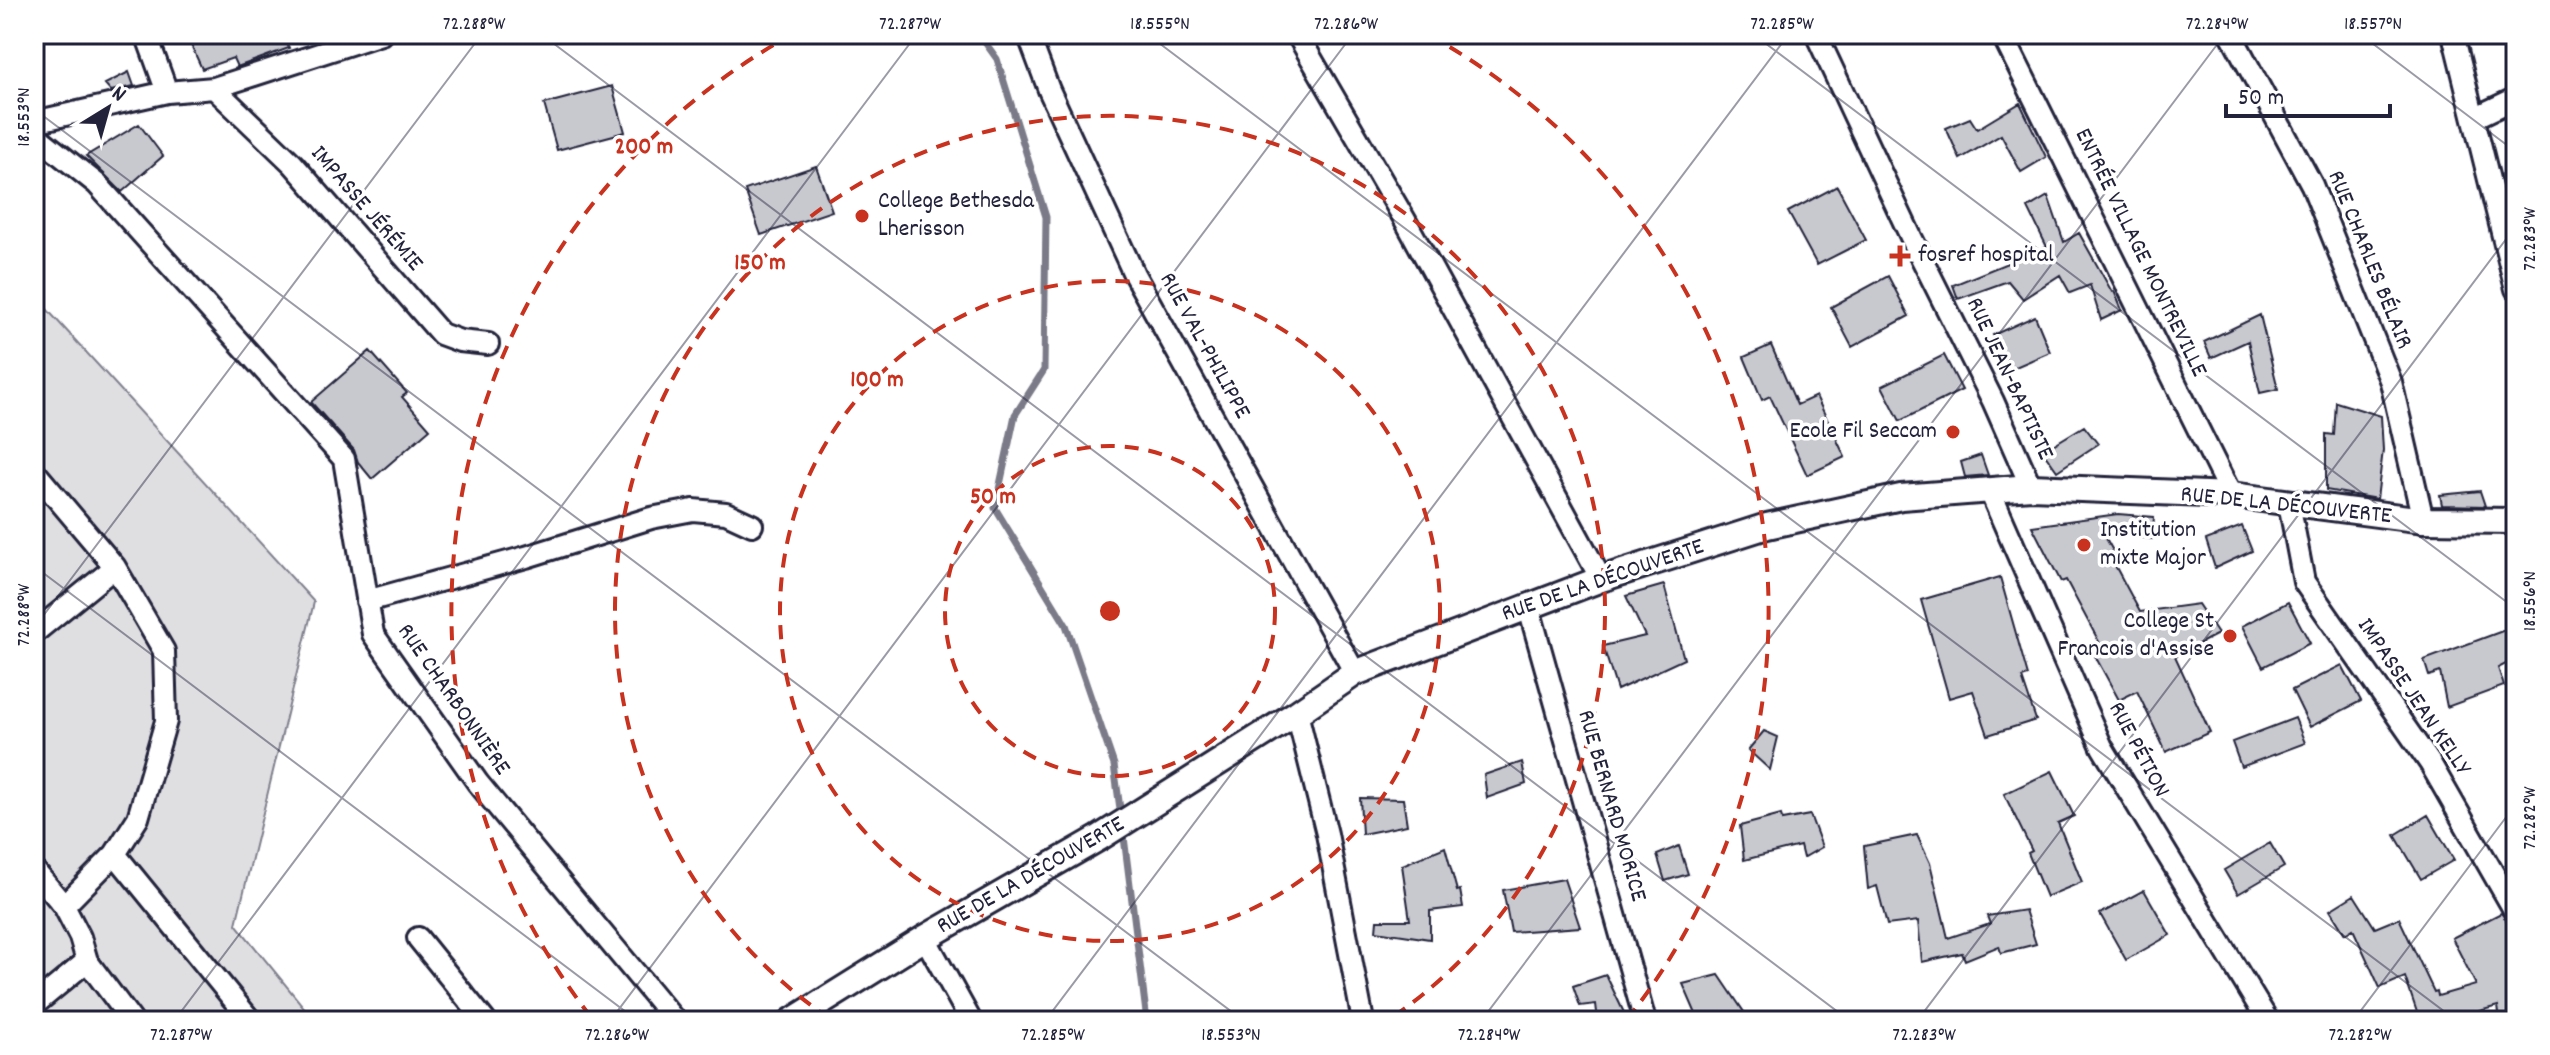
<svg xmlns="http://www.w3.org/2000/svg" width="2550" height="1055" font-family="Dekko,sans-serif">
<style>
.green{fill:#dfdfe2;stroke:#80808e;stroke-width:2}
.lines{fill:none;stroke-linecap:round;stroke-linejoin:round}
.stream{stroke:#7a7a88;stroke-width:7}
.building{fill:#c8c8cf;stroke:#22223b;stroke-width:2}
.minor-casing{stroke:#22223b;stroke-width:26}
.tertiary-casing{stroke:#22223b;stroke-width:30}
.minor{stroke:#fff;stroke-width:20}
.tertiary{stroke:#fff;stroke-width:24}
.ticks{fill:none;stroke:#22223b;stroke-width:2;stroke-opacity:0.45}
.ring{fill:none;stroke:#c8321e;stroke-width:4;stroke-dasharray:14 10}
.poi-dot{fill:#c8321e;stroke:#fff;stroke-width:3}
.labels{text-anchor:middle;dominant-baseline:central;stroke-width:7;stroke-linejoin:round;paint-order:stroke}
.poi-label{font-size:24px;fill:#22223b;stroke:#fff;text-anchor:start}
.street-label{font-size:24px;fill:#22223b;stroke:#fff}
.centre{fill:#c8321e;stroke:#fff;stroke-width:4}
.ring-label{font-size:24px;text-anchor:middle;font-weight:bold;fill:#c8321e;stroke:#fff;stroke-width:7;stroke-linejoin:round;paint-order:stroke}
.neatline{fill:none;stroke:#22223b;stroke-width:3}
.ticks-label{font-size:20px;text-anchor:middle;fill:#22223b}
</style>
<rect width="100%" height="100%" fill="#fff"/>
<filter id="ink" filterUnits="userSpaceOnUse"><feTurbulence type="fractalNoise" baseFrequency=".0125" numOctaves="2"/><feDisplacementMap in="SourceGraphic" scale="16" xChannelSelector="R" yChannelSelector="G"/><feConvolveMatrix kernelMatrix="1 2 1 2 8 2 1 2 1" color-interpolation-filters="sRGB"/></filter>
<g filter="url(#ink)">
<path class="green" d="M34 295 314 602 236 924 315 1021H34Z"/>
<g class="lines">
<path class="stream" d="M979 34 997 59 1046 217 1044 370 1015 415 995 508 1066 625 1114 765 1121 816
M1123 829 1147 1021"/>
</g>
<path class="building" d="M186 34H283L289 48 237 67 233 58 202 69Z
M129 72 134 86 111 91 105 84Z
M612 86 625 132 557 150 544 104Z
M2020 103 2046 157 2021 172 2001 135 1960 159 1946 128 1970 118 1977 129Z
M139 124 163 156 122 192 86 156Z
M816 166 832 211 761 235 745 190Z
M1837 186 1866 240 1817 265 1788 212Z
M2048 196 2064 242 2079 233 2112 292 2114 291 2122 310 2101 320 2090 285 2070 293 2060 275 2023 299 2008 281 1958 299 1953 285 2047 247 2028 208Z
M1888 276 1909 316 1852 347 1831 307Z
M2260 315 2278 389 2260 393 2248 341 2211 358 2204 342Z
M2035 316 2050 352 2011 369 1993 335Z
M1771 345 1797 405 1816 396 1845 457 1807 475 1770 396 1762 400 1744 357Z
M370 351 407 393 402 397 430 429 372 479 358 462 354 450 311 402Z
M1944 355 1962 390 1900 421 1882 386Z
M2336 402 2381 416 2383 450 2377 499 2326 490V434L2334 435Z
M2084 426 2098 444 2057 471 2043 451Z
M1981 455 1988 475 1965 477 1961 462Z
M2480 491 2485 506 2442 505 2440 495Z
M2118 514 2154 517 2152 539 2103 533 2117 558 2112 560 2140 612 2198 604 2218 634 2175 656 2210 732 2166 752 2137 691 2119 700 2095 656 2104 651 2066 580 2061 582 2032 526Z
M2242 526 2252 551 2215 568 2206 540Z
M2000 577 2028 676 2022 678 2036 720 1988 735 1973 691 1949 698 1921 600Z
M1664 585 1684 659 1617 690 1603 646 1645 636 1626 596Z
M2288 602 2310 643 2263 667 2242 626Z
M2516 626V659L2498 668 2504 686 2447 707 2440 672 2429 676 2424 660Z
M2342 665 2361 701 2310 727 2292 690Z
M2295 718 2305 743 2241 767 2232 742Z
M1764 731 1778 737 1770 770 1748 750Z
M1522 762 1526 784 1487 798 1484 775Z
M2052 771 2074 816 2058 823 2082 882 2046 897 2028 853 2032 851 2004 794Z
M1360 798 1403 799 1407 825 1362 834Z
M1781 815 1782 820 1810 815 1822 847 1803 858 1800 846 1744 860 1740 826Z
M2428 815 2454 860 2421 879 2395 835Z
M1917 835 1930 863 1948 938 1990 924 1987 916 2025 910 2036 944 2001 953 1999 946 1965 960 1962 953 1922 962 1918 921 1887 925 1877 886 1868 889 1864 846Z
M2270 843 2284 867 2238 894 2224 870Z
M1679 846 1688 874 1665 881 1657 855Z
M1445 847 1457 891 1460 890 1463 907 1430 911V939L1376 931 1377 920H1410L1402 865Z
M1564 879 1580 927 1511 932 1503 890Z
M2144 890 2170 935 2126 960 2100 914Z
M2354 895 2375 928 2399 918 2434 992 2437 991 2438 996 2476 985 2452 938 2501 913 2516 933V1021H2500L2498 1006 2442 1021H2420L2405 977 2380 988 2353 929 2345 934 2330 910Z
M1606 975 1628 1021H1598L1596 1004 1580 1006 1573 986Z
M1719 975 1744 1012 1715 1021H1699L1683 984Z"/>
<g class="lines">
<defs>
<path id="minor" d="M146 34 167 92
M1028 34 1049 90 1134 274 1355 673
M1297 34 1405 220 1601 579
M1816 34 1911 237 1993 401 2031 487
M2002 34 2231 495
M2231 34 2312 185 2391 382 2423 520
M2453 34 2516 289
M214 88 293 164 441 334 460 341 488 344
M2474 118 2516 98
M34 122 167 92 214 88 381 34
M34 134 97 184 344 459 373 634 478 783 675 1021
M34 471 115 567 164 651 166 721 138 818 115 854 64 906
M1989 489 2102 747 2268 1021
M2289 503 2304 582 2430 763 2516 913
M367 601 526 557 651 518 693 510 726 513 752 525
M1528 605 1645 1021
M34 633 115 567
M1297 713 1327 834 1363 1021
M115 854 251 1021
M34 870 64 906 80 937 87 961 132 1021
M418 938 485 1021
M925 938 971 1021
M34 1005 87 961"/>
<path id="tertiary" d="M792 1021 925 938 1099 838 1297 713 1355 673 1601 579 1767 526 1901 497 2031 487 2231 495 2423 520 2516 521"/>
</defs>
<use href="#minor" class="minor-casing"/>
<use href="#tertiary" class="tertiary-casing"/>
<use href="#minor" class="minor"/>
<use href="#tertiary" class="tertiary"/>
</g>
</g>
<path class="ticks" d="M541 34 1850 1021M1147 34 2457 1021M1753 34 2516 609M2360 34 2516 152M34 50 46 34M34 109 1244 1021M34 566 638 1021M34 628 482 34M174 1021 917 34M610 1021 1353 34M1045 1021 1789 34M1481 1021 2225 34M1917 1021 2516 226M2353 1021 2516 804"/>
<g class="ring">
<circle cx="1110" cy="611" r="165"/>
<circle cx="1110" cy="611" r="330"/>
<path d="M830 1019A495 495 0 1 1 1390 1019"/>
<path d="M591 1017A659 659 0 0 1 791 35M1429 35A659 659 0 0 1 1629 1017"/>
</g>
<g class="poi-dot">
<circle cx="862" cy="216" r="8"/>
<path d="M1896 244h8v8h8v8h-8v8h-8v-8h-8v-8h8z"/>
<circle cx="1953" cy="432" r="8"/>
<circle cx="2084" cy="545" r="8"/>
<circle cx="2230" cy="636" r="8"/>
</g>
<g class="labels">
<g class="poi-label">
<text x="878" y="202">College Bethesda<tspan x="878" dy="28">Lherisson</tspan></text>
<text x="1918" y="256">fosref hospital</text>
<text x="1937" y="432" text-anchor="end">Ecole Fil Seccam</text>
<text x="2100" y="531">Institution<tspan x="2100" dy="28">mixte Major</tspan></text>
<text x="2214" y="622" text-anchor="end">College St<tspan x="2214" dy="28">Francois d'Assise</tspan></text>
</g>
<g class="street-label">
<text transform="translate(366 209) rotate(49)">IMPASSE JÉRÉMIE</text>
<text transform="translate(2140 253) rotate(64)">ENTRÉE VILLAGE MONTREVILLE</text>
<text transform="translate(2369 260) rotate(68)">RUE CHARLES BÉLAIR</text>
<text transform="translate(1204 346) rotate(61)">RUE VAL-PHILIPPE</text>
<text transform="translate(2009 379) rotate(65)">RUE JEAN-BAPTISTE</text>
<text transform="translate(2286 506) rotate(6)">RUE DE LA DÉCOUVERTE</text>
<text transform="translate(1603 581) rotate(-19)">RUE DE LA DÉCOUVERTE</text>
<text transform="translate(2413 697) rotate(56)">IMPASSE JEAN KELLY</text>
<text transform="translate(453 700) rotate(55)">RUE CHARBONNIÈRE</text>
<text transform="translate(2138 750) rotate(62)">RUE PÉTION</text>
<text transform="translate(1611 806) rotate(74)">RUE BERNARD MORICE</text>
<text transform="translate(1031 876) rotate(-30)">RUE DE LA DÉCOUVERTE</text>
</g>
</g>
<circle cx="1110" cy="611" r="12" class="centre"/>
<g class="ring-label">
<text x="644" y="153">200 m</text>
<text x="760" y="269">150 m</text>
<text x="877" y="386">100 m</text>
<text x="993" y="503">50 m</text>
</g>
<rect width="2550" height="1055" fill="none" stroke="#fff" stroke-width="88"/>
<g transform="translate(108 108) rotate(37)" stroke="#ffffff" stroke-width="6" paint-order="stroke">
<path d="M0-6L14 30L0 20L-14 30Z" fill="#22223b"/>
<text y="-12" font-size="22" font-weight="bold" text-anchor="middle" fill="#22223b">N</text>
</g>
<path d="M2226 104v12h164v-12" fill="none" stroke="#22223b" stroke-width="4"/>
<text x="2238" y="104" font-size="24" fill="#22223b" stroke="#ffffff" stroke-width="6" paint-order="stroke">50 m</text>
<rect x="44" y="44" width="2462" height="967" class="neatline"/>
<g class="ticks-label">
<text x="474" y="29">72.288°W</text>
<text x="910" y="29">72.287°W</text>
<text x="1160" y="29">18.555°N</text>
<text x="1346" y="29">72.286°W</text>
<text x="1782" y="29">72.285°W</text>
<text x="2217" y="29">72.284°W</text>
<text x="2373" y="29">18.557°N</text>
<text transform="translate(22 117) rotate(-90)" y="7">18.553°N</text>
<text transform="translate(2528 239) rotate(-90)" y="7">72.283°W</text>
<text transform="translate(2528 601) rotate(-90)" y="7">18.556°N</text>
<text transform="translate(22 615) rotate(-90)" y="7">72.288°W</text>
<text transform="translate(2528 818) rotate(-90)" y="7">72.282°W</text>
<text x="181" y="1040">72.287°W</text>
<text x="617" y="1040">72.286°W</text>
<text x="1053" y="1040">72.285°W</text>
<text x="1231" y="1040">18.553°N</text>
<text x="1489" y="1040">72.284°W</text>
<text x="1924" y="1040">72.283°W</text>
<text x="2360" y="1040">72.282°W</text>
</g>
</svg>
